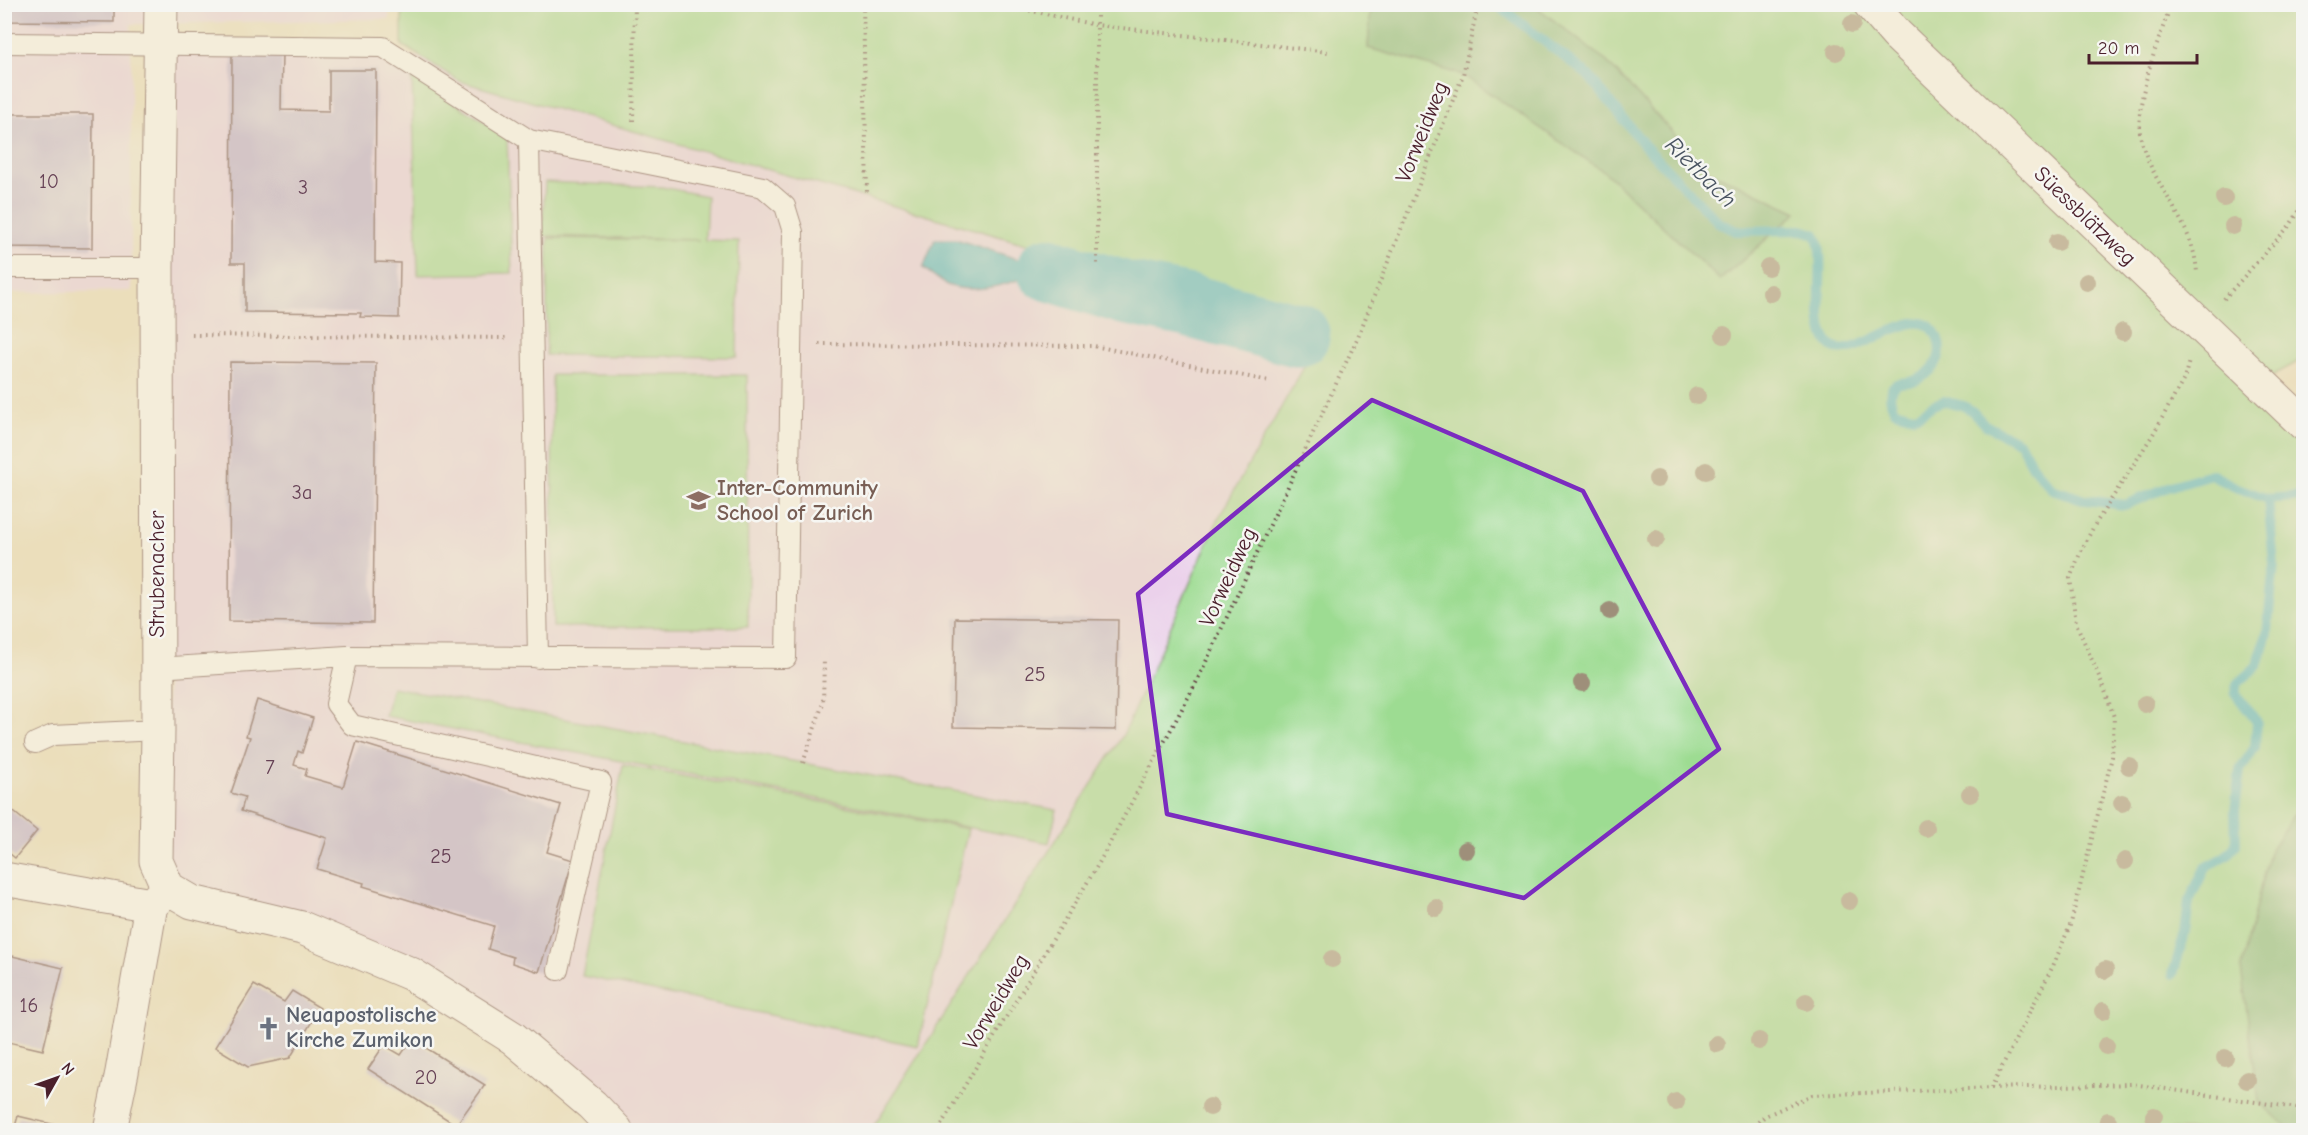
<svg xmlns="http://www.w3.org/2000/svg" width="2308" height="1135" font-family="'Comic Neue',sans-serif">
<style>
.built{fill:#ebd1eb}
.green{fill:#9ddc92;stroke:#747e5e;stroke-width:1.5}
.forest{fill:#7ebc7c;stroke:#646e54;stroke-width:1.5}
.water{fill:#4ab6c7;stroke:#4a6a79;stroke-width:1.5}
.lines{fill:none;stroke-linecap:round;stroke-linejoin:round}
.stream{stroke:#4ab6c7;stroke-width:10}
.river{stroke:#4ab6c7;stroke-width:64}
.building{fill:#b8a7d3}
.service-casing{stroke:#623c41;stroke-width:22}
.minor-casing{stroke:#623c41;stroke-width:35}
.path{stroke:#623c41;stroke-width:4;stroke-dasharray:1.5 4.5;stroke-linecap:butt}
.service{stroke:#fff;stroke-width:20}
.minor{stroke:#fff;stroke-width:33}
.tree{fill:#9e8f7a}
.marked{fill:none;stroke:#7b2cbf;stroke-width:4.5;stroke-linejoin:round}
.labels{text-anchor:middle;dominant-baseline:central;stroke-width:5;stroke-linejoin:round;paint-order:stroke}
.number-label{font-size:20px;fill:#664155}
.street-label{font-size:22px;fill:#4a1f2b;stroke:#f6f6f2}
.education-label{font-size:22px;font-weight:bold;fill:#785e54;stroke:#f6f6f2;text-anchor:start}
.worship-label{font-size:22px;font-weight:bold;fill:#5b616d;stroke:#f6f6f2;text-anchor:start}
.water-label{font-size:24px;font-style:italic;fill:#4a5462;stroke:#f6f6f2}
</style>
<rect width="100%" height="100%" fill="#f6f6f2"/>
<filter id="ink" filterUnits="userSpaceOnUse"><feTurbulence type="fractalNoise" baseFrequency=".0167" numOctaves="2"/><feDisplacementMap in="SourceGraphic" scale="12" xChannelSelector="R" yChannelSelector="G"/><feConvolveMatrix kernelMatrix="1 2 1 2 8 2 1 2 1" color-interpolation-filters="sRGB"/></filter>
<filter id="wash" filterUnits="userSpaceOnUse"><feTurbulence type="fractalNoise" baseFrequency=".008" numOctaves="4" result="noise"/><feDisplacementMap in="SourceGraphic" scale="24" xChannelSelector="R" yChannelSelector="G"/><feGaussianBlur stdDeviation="1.35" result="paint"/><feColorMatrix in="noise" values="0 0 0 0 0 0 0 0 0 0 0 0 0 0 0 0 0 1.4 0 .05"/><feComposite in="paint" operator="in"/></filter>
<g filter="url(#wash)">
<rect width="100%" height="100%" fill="#ebdebb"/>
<path class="built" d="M389 4V19L131 24V291L5 293 4 5Z
M160 44 383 47 1325 330 1124 737 871 1130H616L411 974 168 888Z"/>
<path class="green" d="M402 4 1371 5 1368 48 1463 75 1606 173 1720 280 1797 212 1707 170 1607 62 1534 5H2303V359L2259 383 2303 420V1130H871L1123 735 1219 517 1325 330 459 81 402 45Z
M412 76 507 136 512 273 418 275Z
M545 182 662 187 707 196 705 240 739 241 737 357 546 355 548 238 699 240 542 236Z
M552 375H747L748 627H553Z
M392 687 1057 810 1049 843 385 716Z
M623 765 968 829 918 1046 582 976Z"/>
<path class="forest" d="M1371 5H1534L1607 62 1707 170 1797 212 1720 280 1606 173 1463 75 1368 48Z
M2302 802H2304V1130H2291L2259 1102 2241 968 2269 852Z"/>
<path class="water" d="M935 239H956L1048 269C1019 280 979 297 947 285 939 281 931 273 923 268Z"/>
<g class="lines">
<path class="stream" d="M1501 8 1588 75 1645 146 1718 222 1736 231 1802 230 1815 234C1830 256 1806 334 1835 348 1860 360 1922 293 1938 339 1945 359 1930 376 1913 381 1908 383 1903 382 1899 383 1886 388 1890 402 1895 411L1913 416 1919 415 1933 405 1944 401 1964 406 1972 411 1985 425 2020 443 2033 467 2052 489 2085 500 2125 505 2171 486 2211 474 2235 487 2268 499 2304 496
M2173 974 2185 933 2189 901 2205 868 2227 855 2236 845 2235 811 2240 770 2255 747 2257 722 2235 693 2237 684 2257 666 2267 634 2274 564 2268 499"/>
<path class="river" d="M1048 269 1125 293 1189 306 1298 335"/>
</g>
<g id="blocks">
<path class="building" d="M4 4H114V22L4 21Z
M232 51 282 52 281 110 329 111V70H376L375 262 400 263 399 318 360 317 361 313 245 312V263H231Z
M4 114H93L92 248 4 247Z
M230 362 376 363 373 623 229 621Z
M955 618 1118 620 1116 730 953 727Z
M257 700 313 718 302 753 298 751 294 765 307 769 305 776 343 787 357 742 561 805 547 852 573 860 539 972 512 963 513 957 488 949 494 926 363 886 364 883 317 869 327 838 241 811 245 797 231 793 250 737 246 736Z
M4 804 37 831 15 858 4 849Z
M4 954 63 968 43 1050 4 1041Z
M254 985 284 1002 292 991 320 1008 290 1058 248 1067 215 1047Z
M412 1039 485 1085 456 1125 368 1069 384 1045 401 1055Z
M18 1116 60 1126 59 1130H14Z"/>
</g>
</g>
<g filter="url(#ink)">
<use href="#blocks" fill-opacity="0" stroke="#623c41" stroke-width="1.5"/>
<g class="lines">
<defs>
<path id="service" d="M4 43 383 47 529 140 763 187 785 206 793 232 786 658 347 656 157 668
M529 140 538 658
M4 268H157
M347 656 336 704 352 725 601 782 558 970
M35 743 53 735 158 730"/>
<path id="minor" d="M161 4 157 268 158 730 156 861 168 888
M1870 4 1896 34 2304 424
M4 879 151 905
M168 888 192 902 302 928 411 974 513 1038 592 1105 616 1130
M110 1130 122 1072 151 905 168 888"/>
</defs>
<use href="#service" class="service-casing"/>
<use href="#minor" class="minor-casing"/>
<path class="path" d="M863 4 867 193
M1000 4 1096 25 1329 52
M1097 4V264
M2171 4C2159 41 2131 106 2142 143 2155 190 2195 224 2197 274
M633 121 635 4
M2224 299 2290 225 2304 204
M192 335 506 338
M819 344 1094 346 1269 381
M803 763 823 703 824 659
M1991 1088 2053 966 2071 923 2112 757 2114 717 2104 688 2076 623 2070 578 2081 551 2094 526 2152 436 2184 379 2189 361
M938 1130 1099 863 1197 681 1357 339 1463 75 1478 4
M1749 1130 1765 1116 1812 1095 1991 1088 2132 1084 2304 1109"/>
<use href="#service" class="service"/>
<use href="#minor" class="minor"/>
</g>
<g class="tree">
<circle cx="1852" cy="24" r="9"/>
<circle cx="1836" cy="52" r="9"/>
<circle cx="2224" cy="198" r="9"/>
<circle cx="2233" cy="226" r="9"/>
<circle cx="2057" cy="242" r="9"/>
<circle cx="1768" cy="267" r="9"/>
<circle cx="2087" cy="282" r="9"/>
<circle cx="1771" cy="293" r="9"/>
<circle cx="2123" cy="332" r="9"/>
<circle cx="1724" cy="335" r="9"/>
<circle cx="1697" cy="396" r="9"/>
<circle cx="1706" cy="471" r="9"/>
<circle cx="1657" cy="479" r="9"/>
<circle cx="1656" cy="539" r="9"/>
<circle cx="1610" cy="611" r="9"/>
<circle cx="1582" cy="683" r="9"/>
<circle cx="2145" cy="704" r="9"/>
<circle cx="2129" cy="766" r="9"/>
<circle cx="1970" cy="794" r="9"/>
<circle cx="2122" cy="803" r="9"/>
<circle cx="1926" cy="828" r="9"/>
<circle cx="1466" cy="850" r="9"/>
<circle cx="2125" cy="861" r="9"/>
<circle cx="1849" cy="901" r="9"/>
<circle cx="1436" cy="908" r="9"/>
<circle cx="1332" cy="959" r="9"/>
<circle cx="2105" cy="970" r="9"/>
<circle cx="1806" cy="1002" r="9"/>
<circle cx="2103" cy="1011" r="9"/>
<circle cx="1759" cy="1041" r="9"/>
<circle cx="1717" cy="1044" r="9"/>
<circle cx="2106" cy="1046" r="9"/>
<circle cx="2225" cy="1058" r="9"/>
<circle cx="2247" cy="1080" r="9"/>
<circle cx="1676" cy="1102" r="9"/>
<circle cx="1210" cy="1107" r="9"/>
<circle cx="2154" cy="1116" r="9"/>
<circle cx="2108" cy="1121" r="9"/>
</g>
</g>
<path d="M0 0H2308V1135H0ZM1372 400 1583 491 1719 749 1524 898 1167 814 1138 594Z" fill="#ebdebb" fill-opacity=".55" fill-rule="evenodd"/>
<path class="marked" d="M1372 400 1583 491 1719 749 1524 898 1167 814 1138 594Z"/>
<defs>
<symbol id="school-bare" viewBox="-9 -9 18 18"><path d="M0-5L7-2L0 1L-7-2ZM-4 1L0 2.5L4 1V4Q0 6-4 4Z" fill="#8d6e63" stroke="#f6f6f2" stroke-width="2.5" paint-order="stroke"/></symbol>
<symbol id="church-bare" viewBox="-9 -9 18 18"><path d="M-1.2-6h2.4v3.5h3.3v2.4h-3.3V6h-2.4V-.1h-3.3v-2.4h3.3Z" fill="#6b7280" stroke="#f6f6f2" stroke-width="2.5" paint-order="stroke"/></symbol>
</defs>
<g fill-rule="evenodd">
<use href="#school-bare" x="682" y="484" width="33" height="33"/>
<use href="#church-bare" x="252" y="1012" width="33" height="33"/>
</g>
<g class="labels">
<g class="number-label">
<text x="49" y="181">10</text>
<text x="303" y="187">3</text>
<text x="302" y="492">3a</text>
<text x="1035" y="674">25</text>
<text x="270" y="767">7</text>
<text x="441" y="856">25</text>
<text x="29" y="1005">16</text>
<text x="426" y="1077">20</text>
</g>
<g class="street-label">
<text transform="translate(1422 132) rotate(-68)">Vorweidweg</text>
<text transform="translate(2085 216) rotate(44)">Süessblätzweg</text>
<text transform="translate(157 574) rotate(-90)">Strubenacher</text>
<text transform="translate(1228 577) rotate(-65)">Vorweidweg</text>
<text transform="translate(996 1002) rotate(-59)">Vorweidweg</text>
</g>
<g class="education-label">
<text x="717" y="488">Inter-Community<tspan x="717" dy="25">School of Zurich</tspan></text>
</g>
<g class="worship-label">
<text x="286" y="1015">Neuapostolische<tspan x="286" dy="25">Kirche Zumikon</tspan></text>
</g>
<g class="water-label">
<text transform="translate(1701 172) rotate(45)">Rietbach</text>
</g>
</g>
<rect width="2308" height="1135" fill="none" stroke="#f6f6f2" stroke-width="24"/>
<g transform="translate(57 1078) rotate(50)" stroke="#f6f6f2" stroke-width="4.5" paint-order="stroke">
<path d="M0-4.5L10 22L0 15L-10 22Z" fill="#4a1f2b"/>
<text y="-9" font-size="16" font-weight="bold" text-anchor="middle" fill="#4a1f2b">N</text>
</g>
<path d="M2089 54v9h108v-9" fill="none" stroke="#4a1f2b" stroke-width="3"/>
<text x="2098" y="54" font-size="18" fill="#4a1f2b" stroke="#f6f6f2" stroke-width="4.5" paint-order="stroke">20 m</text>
</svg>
